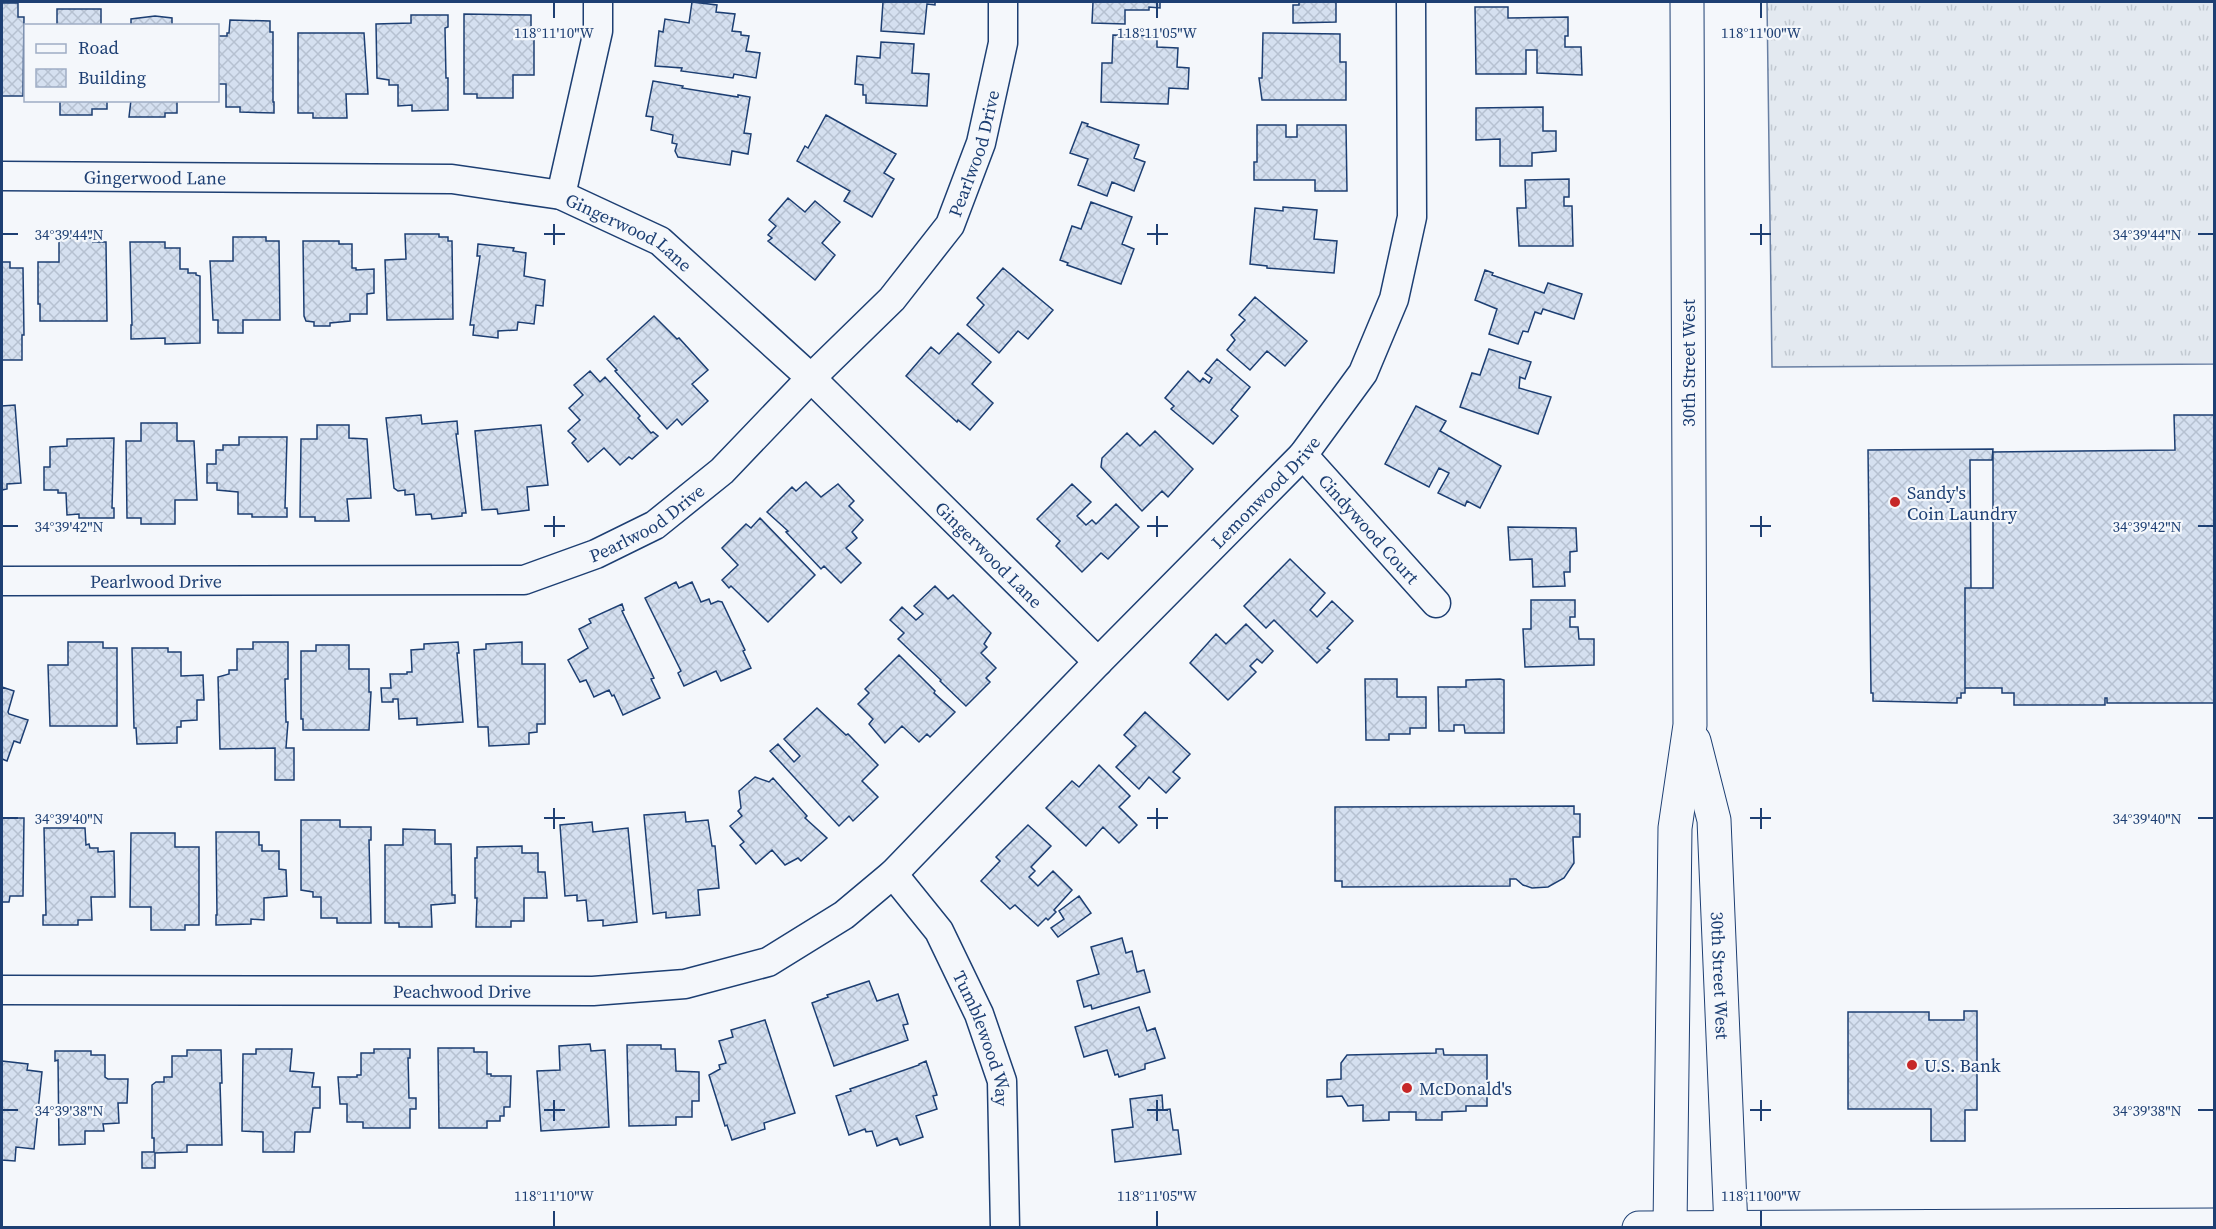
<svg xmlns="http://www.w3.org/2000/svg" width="2216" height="1229" font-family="'Source Serif 4',serif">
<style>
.grass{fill:url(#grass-tufts);stroke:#687fa3;stroke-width:1.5}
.building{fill:url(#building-cross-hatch);stroke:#1d3f73;stroke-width:1.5}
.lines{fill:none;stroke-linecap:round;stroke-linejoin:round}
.minor-casing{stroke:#1d3f73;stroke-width:31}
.primary-casing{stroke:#1d3f73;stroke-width:35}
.minor{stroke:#f4f7fb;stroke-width:28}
.primary{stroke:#f4f7fb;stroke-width:33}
.ticks{fill:none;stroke:#1d3f73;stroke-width:2}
.poi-dot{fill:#c62828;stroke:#f4f7fb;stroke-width:2}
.labels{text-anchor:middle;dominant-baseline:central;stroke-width:4.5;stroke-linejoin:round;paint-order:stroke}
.street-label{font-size:18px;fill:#1d3f73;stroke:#f4f7fb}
.poi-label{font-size:18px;fill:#1d3f73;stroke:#f4f7fb;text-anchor:start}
.ticks-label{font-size:15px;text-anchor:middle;fill:#1d3f73;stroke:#f4f7fb;stroke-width:4.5;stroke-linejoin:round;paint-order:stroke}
</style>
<defs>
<pattern id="grass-tufts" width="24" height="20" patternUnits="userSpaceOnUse" patternTransform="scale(1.5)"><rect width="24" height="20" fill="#e3e9f0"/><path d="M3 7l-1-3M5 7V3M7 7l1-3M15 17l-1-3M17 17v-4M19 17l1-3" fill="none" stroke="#c2c9d1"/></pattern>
<pattern id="building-cross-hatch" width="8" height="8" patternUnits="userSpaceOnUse" patternTransform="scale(1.5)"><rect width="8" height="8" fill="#d5e0f0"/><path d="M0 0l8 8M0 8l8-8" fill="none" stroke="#b6c1d1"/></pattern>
</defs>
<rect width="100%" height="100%" fill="#f4f7fb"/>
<path class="grass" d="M1767 2H2214V364L1772 367Z"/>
<path class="building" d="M692 2 717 5 716 12 735 14 732 31 741 32V35L749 36 746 51 760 53 756 78 734 74 733 78 681 71 682 68 655 66 659 31 663 32 665 19 689 23Z
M881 2H935V5L927 4 924 34 881 31 883 2Z
M1093 2H1160V8L1149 7V10H1125V24L1092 23Z
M1299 2H1336V22L1293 23V5H1299Z
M2 3H18V17H24L23 96H2Z
M1475 7H1508V18L1568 17V36H1565V47H1581L1582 75 1537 73V50H1526V74H1476Z
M57 9H101V26H57Z
M464 14 531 15V30H534V75H513V98H477V94H464Z
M411 15H448V27L445 28 446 78H448V110L412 111V105L398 106V85H389V80L377 78 376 24 411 23Z
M155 16 172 18V26H131V19Z
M230 20 270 21V32H273V102H274V113L240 112V107H226V84H218V36H227V33H229Z
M298 33H364L368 94H346L347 118H313V113H298Z
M1263 33 1340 34V62H1346V100H1262L1259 78H1262Z
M1113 35 1157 36V47L1178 48 1177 67 1189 68 1188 89 1169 88 1168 104 1101 102 1102 63H1112Z
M881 42 914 44 912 73 929 74 927 106 866 103V95H863V85L855 84 857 56 880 58Z
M653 81 683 86 682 88 738 97V95L750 97 744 133 751 134 748 154 732 151 730 165 678 157 675 151 677 144 672 143 673 135 651 130 653 117 646 116Z
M60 100H107V109H92V115H60Z
M131 100H177V113H165V117H129Z
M1543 107V131H1556V151L1532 153V166H1500V139L1476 140V108Z
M826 115 896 154 884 173 894 179 872 217 844 201 850 191 797 161 805 146 808 148Z
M1082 122 1088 124 1087 126 1139 145 1134 158 1145 162 1134 191 1112 182 1107 196 1078 185 1088 159 1070 153Z
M1257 125H1286V137H1297V125H1346L1347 191H1315V180H1254V162H1257Z
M1569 179V197H1564V206H1572L1573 246H1519L1517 208H1526L1525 180Z
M788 198 805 212 815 201 840 222 822 243 835 255 815 280 768 241 772 238 768 235 776 226 769 220Z
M1091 202 1132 217 1122 244 1134 249 1121 284 1067 265 1068 263 1060 260 1072 226 1081 229Z
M1283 207 1317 210 1314 239 1337 241 1334 273 1267 268V266L1250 264 1255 208 1283 211Z
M405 234H439V237H448V241H452L453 319 387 320 385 260 406 259Z
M233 237H266V241H279L280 320H243V333H218V320H213L210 261H233Z
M59 238H93V242H106L107 321H40V304H38V262H59Z
M303 241H339V244H352V268H356V270L374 269V293L367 294V314H350V321L330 323V326H314V322L306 321 304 316Z
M130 242H165V248H180V269H188V273H196V275L200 276V343L165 344V338L131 339V325H132Z
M478 244 514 248 513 251 526 253 524 276 545 280 543 306 536 305 534 324 518 322 517 330 498 331V338L473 335 474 325H470L480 256H477Z
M2 262H10V268H23L24 335H22V360H2Z
M1003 268 1053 310 1028 339 1018 331 999 353 967 325 984 305 977 298Z
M1485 270 1493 273 1492 275 1544 293 1548 283 1582 294 1574 319 1543 309 1541 314 1535 312 1528 332 1523 331 1518 344 1489 334 1497 309 1475 300Z
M1255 297 1307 341 1285 366 1267 351 1250 370 1227 350 1235 340 1231 335 1245 320 1239 315Z
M654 316 677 339 679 338 708 370 692 384 708 401 682 425 677 419 667 429 615 371 617 370 607 359Z
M958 333 991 362 972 384 993 403 970 430 958 420 957 422 906 376 931 347 939 354Z
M1489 349 1531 362 1525 379 1520 377 1519 388 1551 397 1538 434 1460 407 1472 373 1480 375Z
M1217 359 1250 387 1231 410 1238 416 1213 444 1171 409 1174 406 1165 398 1188 371 1200 382 1203 378 1209 383 1212 378 1205 373Z
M590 371 600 382 605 377 640 416 638 418 651 433 653 432 658 436 632 459 629 457 620 465 604 448 588 462 572 443 576 439 568 431 580 420 569 408 583 395 574 385Z
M15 405 21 483 7 484V489L2 490V406Z
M1416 406 1446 421 1440 431 1501 466 1480 508 1467 501 1465 506 1438 493 1449 473 1439 468 1429 487 1385 464Z
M421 415 422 424 457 421 458 434H456L466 513H462V516L432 519 431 514 416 515 414 494 405 495V490L398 491 394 488 386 418Z
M2174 415H2214V703H2107V698H2105V705H2014V693H2002V688H1965V588H1993V452L2175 450Z
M141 423H177V441H194L197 500H175V524H141V518H127L126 441H141Z
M317 425H349V438L367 439 371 498 347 499 349 521H315V517H300L301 439H317Z
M541 425 548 485 527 487 529 510 498 514 497 509 482 510 475 431Z
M1155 431 1193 469 1168 497 1162 491 1142 511 1101 467 1102 458 1127 433 1140 446Z
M239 437H287L285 508H287V517H252V514H238V492L217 490V483H207V464H216V450H223V445H239Z
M114 438 112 508H114V518H79V514L67 515 66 493H58V490H44V467H50V447L67 446V439Z
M1993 449 1992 460H1970L1971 588H1965V693H1961V698H1957V703L1873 701V693H1871L1868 450Z
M806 482 821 497 838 484 854 501 849 506 863 520 852 532 857 538 846 548 861 563 841 583 824 566 821 569 786 532 788 531 767 512 792 487 796 491Z
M1072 484 1091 502 1077 516 1086 525 1092 520 1096 524 1116 504 1139 527 1108 559 1101 553 1082 572 1056 546 1060 541 1037 519Z
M760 518 815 575 768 622 731 586 729 588 722 580 738 565 722 548 746 524 751 528Z
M1508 527 1576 528 1577 551 1570 552V572H1564L1565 586 1533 587 1532 559 1510 560Z
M1290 559 1325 593 1310 610 1317 617 1332 601 1353 621 1327 648 1330 650 1317 663 1274 620 1266 628 1244 606Z
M676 582 679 588 692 582 701 602 709 599 711 604 718 601 722 602 745 650 743 651 751 668 721 681 716 671 684 686 678 673 681 671 645 598Z
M935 586 948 599 953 595 991 633 984 644 987 647 981 653 996 668 986 678 990 682 966 706 940 681 941 680 898 639 904 633 890 620 902 607 916 620 923 614 914 606Z
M1531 600H1575V617H1570V627H1578L1579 639H1594V665L1525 667 1523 629H1531Z
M622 604 624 610 622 611 654 678 651 679 660 698 623 715 614 695 612 696 609 690 594 697 586 680 580 682 568 660 588 648 579 629 591 623 589 619Z
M1246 624 1273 651 1262 663 1257 659 1250 666 1256 672 1228 700 1190 663 1216 634 1226 644Z
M68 642H103V648H117V726H50L48 665H68Z
M253 642H288V679H285L286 722H288L286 748H294V780H275V748L220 749 218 677 229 674V670H237V649H253Z
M458 642 459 653H457L463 722 417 725V718L399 719 398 699H393V702H382L381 688H391L390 674H407V672H412L411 650 424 649V644Z
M522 642V664H545V724H537V732L529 733V744L489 746 488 727H478L474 650 486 649V644Z
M316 645H349V669H369V692H371L369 730H303V719H301V651H316Z
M132 648H168V652H181V676L203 675 204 700H197V720L181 721V727H177V743L137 744 136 728H134Z
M899 655 935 691 934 693 955 712 930 737 927 734 919 742 902 726 885 743 869 724 873 719 858 704 869 693 865 689Z
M1365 679H1397V697H1426V728H1410V734H1389V740H1366Z
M1500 679 1504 680V733H1465L1464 725H1454V731H1439L1438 687H1466V680Z
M2 687 14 691 8 712 9 714 28 720 20 743 14 741 7 761 2 759Z
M817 708 846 735 848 734 878 765 862 781 878 797 853 821 849 816 839 826 770 751 778 744 794 762 800 756 784 739Z
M1145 712 1190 754 1173 772 1180 778 1166 793 1149 777 1139 789 1116 767 1136 746 1124 735Z
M1099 765 1130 796 1119 807 1137 825 1119 843 1103 827 1086 846 1046 808 1072 781 1079 787Z
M755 777 769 782 773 778 807 816 805 818 827 838 801 861 798 858 785 865 772 850 756 864 740 845 744 842 730 826 742 816 738 811 741 808 739 791Z
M1574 806V814H1580V837H1573L1574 863 1564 878 1548 887 1532 888 1523 885 1516 879H1510V886L1342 887V881H1335V807Z
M685 812 686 822 708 820 712 846H715L719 888 698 890 700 915 666 918V912L653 914 644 815Z
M2 818H24L23 896H10L9 902H2Z
M301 820H340V827H371V840H369L371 923H337V918H321V897H313V892L301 890Z
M592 822 593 832 628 828 637 922 603 926V920L588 921 586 900 577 901V895L565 896 560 825Z
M1028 825 1051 846 1031 867 1035 871 1029 877 1038 886 1053 871 1072 890 1054 910 1056 912 1048 920 1046 918 1038 926 1015 905 1010 909 981 881 1000 861 996 857Z
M44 828H85L86 845 89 844 90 848H98V852L114 851 115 897H91L92 920H78V925H43V915H46Z
M403 829 435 830V844H451L452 895H455V903L431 905 432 927H399V923H385V845H403Z
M216 832H259V845H262V851H279V869L286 870 287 896 264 898V920L251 919V924L216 925V915H217Z
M131 833H175V847H199V925H185V930H151V907H130Z
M522 846V853H538V872H545L547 898H524V921H511V927H476L477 898H475V858H477V847Z
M1079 896 1091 913 1058 937 1051 928 1064 919 1059 911Z
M1122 938 1126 953 1132 951 1137 972 1144 970 1150 992 1092 1009 1091 1005 1084 1007 1077 981 1099 974 1091 947Z
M869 981 877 1001 898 994 908 1024 903 1025 908 1040 834 1066 812 1003 828 997 827 995Z
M1139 1007 1147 1031 1155 1028 1165 1058 1145 1064V1069L1119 1077 1118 1074 1115 1075 1107 1050 1084 1057 1075 1027Z
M1964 1011H1977V1110H1965V1141H1931V1109H1848V1012H1929V1020H1964Z
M765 1020 795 1113 764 1123 765 1129 732 1140 727 1125 725 1126 709 1075 720 1069 719 1065 726 1063 719 1041 733 1037 731 1030Z
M590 1044 591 1051 605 1050 609 1127 541 1131 537 1071 560 1070 559 1046Z
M627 1045H661V1049H675L676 1071 699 1072V1101H692V1117H676V1125L629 1126Z
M438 1048H474V1052H487V1074H491V1076H511L510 1107H504V1116H500V1121H487V1128H439Z
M256 1049H292L290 1071 314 1073 312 1087H320V1108H313L310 1132H295L294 1152H263V1132L242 1131 243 1054H256Z
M374 1049H410V1058H408L409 1098H416V1109H410V1128H363V1122H347V1104H340L338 1077H357V1075H361V1053H374Z
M1436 1049H1443L1444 1055H1487V1106H1466V1111L1442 1112V1120H1416V1112H1389V1120L1363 1121V1105L1348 1106 1342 1096 1327 1097V1080L1341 1079V1063L1347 1055 1436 1053Z
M187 1050H221L222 1083H220L222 1145H187V1152L155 1153V1168H142V1152H154V1138H152V1085L156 1082H164V1077H172V1056H187Z
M55 1051H91V1055H105V1077L108 1079H128L127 1103H118L119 1123 103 1124 104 1131H85V1144L59 1145 58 1060 55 1061Z
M2 1061 28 1064 27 1070 42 1072 34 1149 16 1147 15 1161 2 1160Z
M926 1061 937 1095 933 1096 937 1109 916 1116 923 1137 900 1145 897 1138 877 1146 872 1131 866 1132 865 1129 849 1135 836 1096 851 1091 850 1089 919 1065V1064Z
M1162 1095 1163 1110 1170 1109 1173 1130H1178L1181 1154 1115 1162 1112 1130 1133 1127 1130 1099Z"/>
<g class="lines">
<defs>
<g id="minor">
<path id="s1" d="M2 176 452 179 561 195 660 241 811 378 1098 662"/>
<path d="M561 195 598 31V2"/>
<path id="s2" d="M1303 455 1436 603"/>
<path id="s3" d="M2 581 524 580 596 554 655 525 722 471 811 378 892 299 950 225 981 143 1003 43V2"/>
<path id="s4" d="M893 874 939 931 979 1014 1002 1081 1005 1228"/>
<path id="s5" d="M2 990 593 991 685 984 768 962 844 915 893 874 1098 662 1303 455 1363 373 1394 299 1412 217 1411 2"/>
</g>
<g id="primary">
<path id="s6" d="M1694 741 1714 820 1731 1228"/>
<path d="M1639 1228 2214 1225"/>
<path d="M1670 1228 1675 828 1690 725 1687 2"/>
</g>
</defs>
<use href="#minor" class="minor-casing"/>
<use href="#primary" class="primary-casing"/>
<use href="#minor" class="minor"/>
<use href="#primary" class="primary"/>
</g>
<path class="ticks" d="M554 3V18M1157 3V18M1761 3V18M554 224V245M1157 224V245M1761 224V245M3 234H18M544 234H565M1147 234H1168M1750 234H1771M2198 234H2213M554 516V537M1157 516V537M1761 516V537M3 526H18M544 526H565M1147 526H1168M1750 526H1771M2198 526H2213M554 808V829M1157 808V829M1761 808V829M3 818H18M544 818H565M1147 818H1168M1750 818H1771M2198 818H2213M554 1100V1121M1157 1100V1121M1761 1100V1121M3 1110H18M544 1110H565M1147 1110H1168M1750 1110H1771M2198 1110H2213M554 1211V1226M1157 1211V1226M1761 1211V1226"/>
<g class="poi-dot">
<circle cx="1895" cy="502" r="6"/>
<circle cx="1912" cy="1065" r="6"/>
<circle cx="1407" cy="1088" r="6"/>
</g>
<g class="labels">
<g class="street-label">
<text stroke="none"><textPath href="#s3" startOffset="1162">Pearlwood Drive</textPath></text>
<text stroke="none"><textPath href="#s1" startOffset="153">Gingerwood Lane</textPath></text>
<text stroke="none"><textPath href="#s1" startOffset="638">Gingerwood Lane</textPath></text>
<text transform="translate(1688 363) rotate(-90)">30th Street West</text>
<text stroke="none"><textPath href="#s5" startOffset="1456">Lemonwood Drive</textPath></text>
<text stroke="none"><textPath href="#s3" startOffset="658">Pearlwood Drive</textPath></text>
<text stroke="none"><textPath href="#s2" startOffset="99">Cindywood Court</textPath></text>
<text stroke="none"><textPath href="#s1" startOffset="1124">Gingerwood Lane</textPath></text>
<text stroke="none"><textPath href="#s3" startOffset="154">Pearlwood Drive</textPath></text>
<text stroke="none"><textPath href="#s6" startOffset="237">30th Street West</textPath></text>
<text stroke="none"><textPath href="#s5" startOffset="460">Peachwood Drive</textPath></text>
<text stroke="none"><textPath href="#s4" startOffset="190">Tumblewood Way</textPath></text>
</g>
<g class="poi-label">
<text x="1907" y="492">Sandy's<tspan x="1907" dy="21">Coin Laundry</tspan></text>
<text x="1924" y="1065">U.S. Bank</text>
<text x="1419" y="1088">McDonald's</text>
</g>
</g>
<g class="ticks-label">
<text x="554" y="38">118°11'10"W</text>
<text x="1157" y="38">118°11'05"W</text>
<text x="1761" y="38">118°11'00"W</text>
<text x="69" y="240">34°39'44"N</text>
<text x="2147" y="240">34°39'44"N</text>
<text x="69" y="532">34°39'42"N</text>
<text x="2147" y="532">34°39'42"N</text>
<text x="69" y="824">34°39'40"N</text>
<text x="2147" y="824">34°39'40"N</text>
<text x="69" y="1116">34°39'38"N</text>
<text x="2147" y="1116">34°39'38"N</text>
<text x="554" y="1201">118°11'10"W</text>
<text x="1157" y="1201">118°11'05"W</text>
<text x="1761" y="1201">118°11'00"W</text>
</g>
<rect width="2216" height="1229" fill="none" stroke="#1d3f73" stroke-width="6"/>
<rect x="24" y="24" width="195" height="78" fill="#f4f7fb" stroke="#9eadc5" stroke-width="1.5"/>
<rect x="36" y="44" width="30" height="9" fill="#f4f7fb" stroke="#9eadc5" stroke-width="1.5"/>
<text x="78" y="54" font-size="18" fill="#1d3f73">Road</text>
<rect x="36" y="69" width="30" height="18" fill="url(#building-cross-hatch)" stroke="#9eadc5" stroke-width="1.5"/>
<text x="78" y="84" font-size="18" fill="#1d3f73">Building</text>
</svg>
